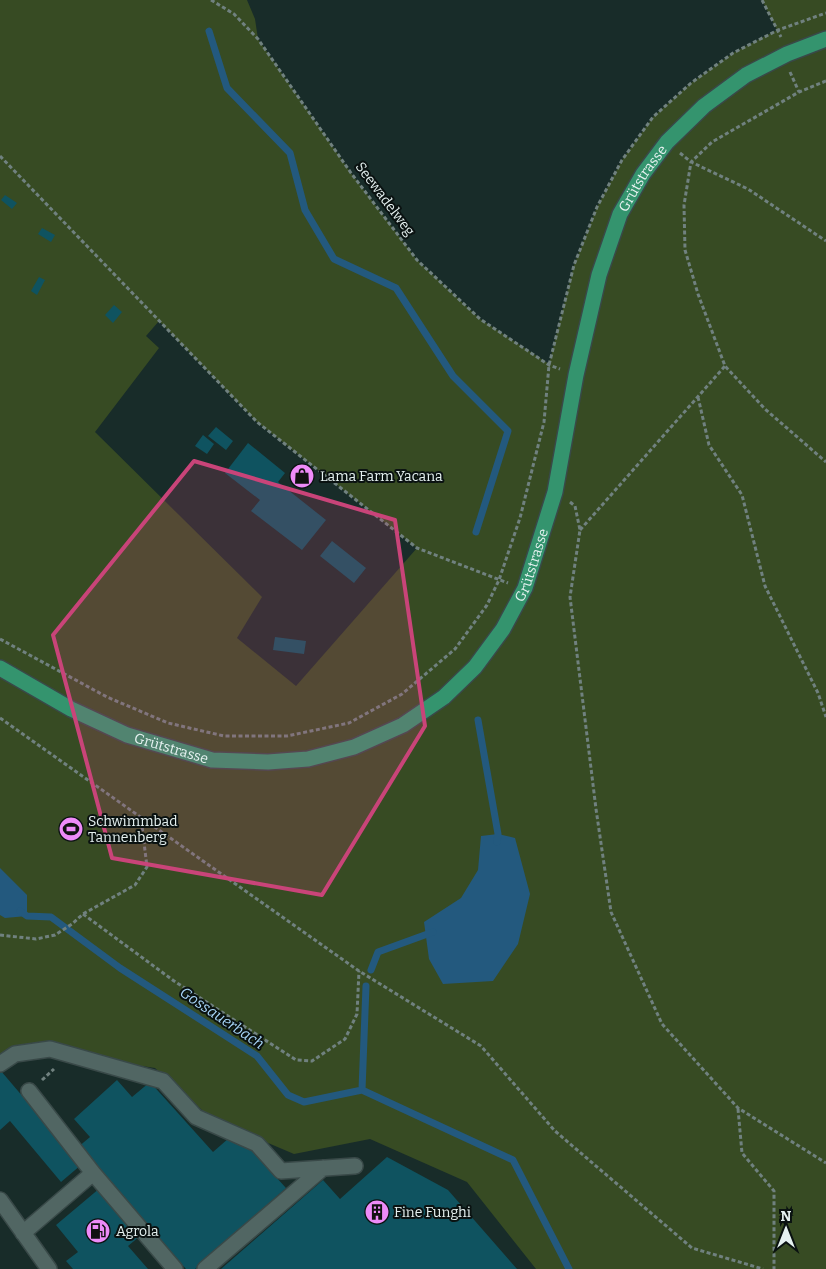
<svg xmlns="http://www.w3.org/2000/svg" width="826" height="1269" font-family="Bitter,serif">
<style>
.green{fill:#374b23;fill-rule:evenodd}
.water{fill:#23597e}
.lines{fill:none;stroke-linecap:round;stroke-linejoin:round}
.stream{stroke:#23597e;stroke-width:7}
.building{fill:#0f5360}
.minor-casing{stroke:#394948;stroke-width:18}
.major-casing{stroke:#394948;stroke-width:18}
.path{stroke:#70817f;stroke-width:3;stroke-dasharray:4 2.5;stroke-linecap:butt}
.minor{stroke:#516663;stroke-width:15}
.major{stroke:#34946e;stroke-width:15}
.marked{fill:#c94479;fill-opacity:0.2;stroke:#c94479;stroke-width:4;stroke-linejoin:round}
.labels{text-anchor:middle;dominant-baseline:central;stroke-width:4;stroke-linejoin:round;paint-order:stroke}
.street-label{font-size:14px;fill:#e6f2f1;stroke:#0a1211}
.poi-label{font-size:14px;fill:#e6f2f1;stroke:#0a1211;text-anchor:start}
.water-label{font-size:15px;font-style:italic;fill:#a8d6f8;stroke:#0a1211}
</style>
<rect width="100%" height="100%" fill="#182c29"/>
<path class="green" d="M0 0H247L255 19 258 39 351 173 417 260 480 319 549 364 574 265 597 207 622 160 653 117 691 83 733 53 777 30 762 0H826V1269H536L467 1182 370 1139 294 1154 212 1119 155 1068 15 1047 0 1060ZM159 321 257 422 417 548 296 686 237 638 262 597 95 432 159 348 146 336Z"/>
<path class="water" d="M498 834 515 838 530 894 518 944 493 981 443 984 429 959 424 922 461 898 478 870 481 836Z
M0 868 27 895V916L5 918 0 915Z"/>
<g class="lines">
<path class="stream" d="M209 31 227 88 290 153 305 210 334 259 396 288 453 376 508 431 476 532
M478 720 498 834 497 842
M20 911 27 916 51 917 120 968 257 1056 288 1095 304 1102 362 1090 513 1160 569 1269
M371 970 378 952 433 932
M362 1090 366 986"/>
</g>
<path class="building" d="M5 195 17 203 12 209 1 200Z
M42 228 55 235 51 242 38 234Z
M39 277 45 280 37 295 31 291Z
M114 305 122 312 113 323 105 315Z
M216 427 233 441 226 450 208 436Z
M203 435 214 444 207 454 195 446Z
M248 443 285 473 278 482 326 520 302 550 251 511 260 500 225 473Z
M332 541 366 568 354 583 320 556Z
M275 637 306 641 304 654 273 650Z
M1 1071 81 1165 61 1182 10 1121 0 1130V1072Z
M117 1080 132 1097 150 1082 213 1152 229 1138 247 1145 286 1188 195 1269H186L77 1148 90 1137 74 1119Z
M387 1157 448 1190 517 1269H221L323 1180 340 1199Z
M100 1188 140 1236 128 1246 148 1269H73L66 1261 78 1252 56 1225Z"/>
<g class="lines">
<defs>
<path id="minor" d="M0 1064 15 1054 50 1049 163 1081 196 1117 257 1144 281 1171 355 1166
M93 1173 175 1269
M0 1200 49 1269
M23 1233 93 1173 29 1091
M205 1269 323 1168"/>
<g id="major">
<path id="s1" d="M0 668 71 709 127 735 212 760 268 762 308 759 354 747 403 725 444 697 475 667 503 629 525 588 555 492 576 375 599 275 620 214 643 174 667 142 704 106 746 75 787 54 826 39"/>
</g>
</defs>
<use href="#minor" class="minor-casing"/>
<use href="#major" class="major-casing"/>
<path class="path" d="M211 0 234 14 258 39 351 173 417 260 480 319 549 365 560 369
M762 0 781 37
M790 72 799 92
M826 81 799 92 712 142 691 162 684 205 685 250 698 294 725 366 765 409 826 462
M680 153 691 162 748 189 826 241
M0 156 257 422 417 548 508 583
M698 397 709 445 742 495 765 586 818 693 826 717
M570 502 575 506 580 530 570 597 596 809 611 912 662 1024 738 1108 826 1163
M580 530 725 366
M0 639 107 697 168 723 224 736H287L349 723 402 694 455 649 487 605 499 580 520 518 544 422 549 365 574 265 597 207 622 160 653 117 691 83 733 53 778 30 826 13
M0 718 359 971 481 1046 555 1131 692 1248 763 1269
M83 914 174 981 296 1060 312 1061 345 1039 357 1014 359 971
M0 935 36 939 55 935 72 924 83 914 135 885 147 867 141 818
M42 1080 54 1069
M738 1109 742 1153 774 1191V1269"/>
<use href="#minor" class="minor"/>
<use href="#major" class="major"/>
</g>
<path class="marked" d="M194 461 395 520 425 726 322 895 112 858 53 635Z"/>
<defs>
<symbol id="shop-disc" viewBox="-11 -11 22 22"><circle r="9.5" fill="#ee8bf8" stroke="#0a1211"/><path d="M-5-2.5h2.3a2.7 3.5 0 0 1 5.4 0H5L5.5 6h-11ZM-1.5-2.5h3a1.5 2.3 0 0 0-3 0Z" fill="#111"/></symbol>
<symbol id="stadium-disc" viewBox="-11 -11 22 22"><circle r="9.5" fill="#ee8bf8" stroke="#0a1211"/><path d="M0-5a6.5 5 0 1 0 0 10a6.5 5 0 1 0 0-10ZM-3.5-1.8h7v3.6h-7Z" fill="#111"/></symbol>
<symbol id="building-disc" viewBox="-11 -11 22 22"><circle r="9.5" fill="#ee8bf8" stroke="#0a1211"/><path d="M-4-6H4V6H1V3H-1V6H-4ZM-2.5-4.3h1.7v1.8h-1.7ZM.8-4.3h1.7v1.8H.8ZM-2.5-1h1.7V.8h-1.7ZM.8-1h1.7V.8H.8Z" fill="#111"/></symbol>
<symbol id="fuel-disc" viewBox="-11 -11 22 22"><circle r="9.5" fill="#ee8bf8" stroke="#0a1211"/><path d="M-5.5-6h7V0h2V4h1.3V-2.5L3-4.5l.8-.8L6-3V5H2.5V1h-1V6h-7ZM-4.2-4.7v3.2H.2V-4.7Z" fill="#111"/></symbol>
</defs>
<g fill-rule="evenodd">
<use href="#shop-disc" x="288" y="462" width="28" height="28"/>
<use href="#stadium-disc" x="57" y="815" width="28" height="28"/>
<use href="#building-disc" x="363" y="1198" width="28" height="28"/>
<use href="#fuel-disc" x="84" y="1217" width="28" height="28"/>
</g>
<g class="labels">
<g class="street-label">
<text stroke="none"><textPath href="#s1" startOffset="1045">Grütstrasse</textPath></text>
<text transform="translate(385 199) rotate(53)">Seewadelweg</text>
<text stroke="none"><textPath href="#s1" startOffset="640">Grütstrasse</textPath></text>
<text stroke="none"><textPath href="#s1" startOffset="190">Grütstrasse</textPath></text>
</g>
<g class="poi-label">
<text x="320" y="476">Lama Farm Yacana</text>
<text x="88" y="821">Schwimmbad<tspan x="88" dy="16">Tannenberg</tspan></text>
<text x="394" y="1212">Fine Funghi</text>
<text x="116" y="1231">Agrola</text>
</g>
<g class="water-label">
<text transform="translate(222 1018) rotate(34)">Gossauerbach</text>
</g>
</g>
<g transform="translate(786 1229)" stroke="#0a1211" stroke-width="4" paint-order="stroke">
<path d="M0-4L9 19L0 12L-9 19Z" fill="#e6f2f1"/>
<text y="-8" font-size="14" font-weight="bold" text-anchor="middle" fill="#e6f2f1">N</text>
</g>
</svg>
